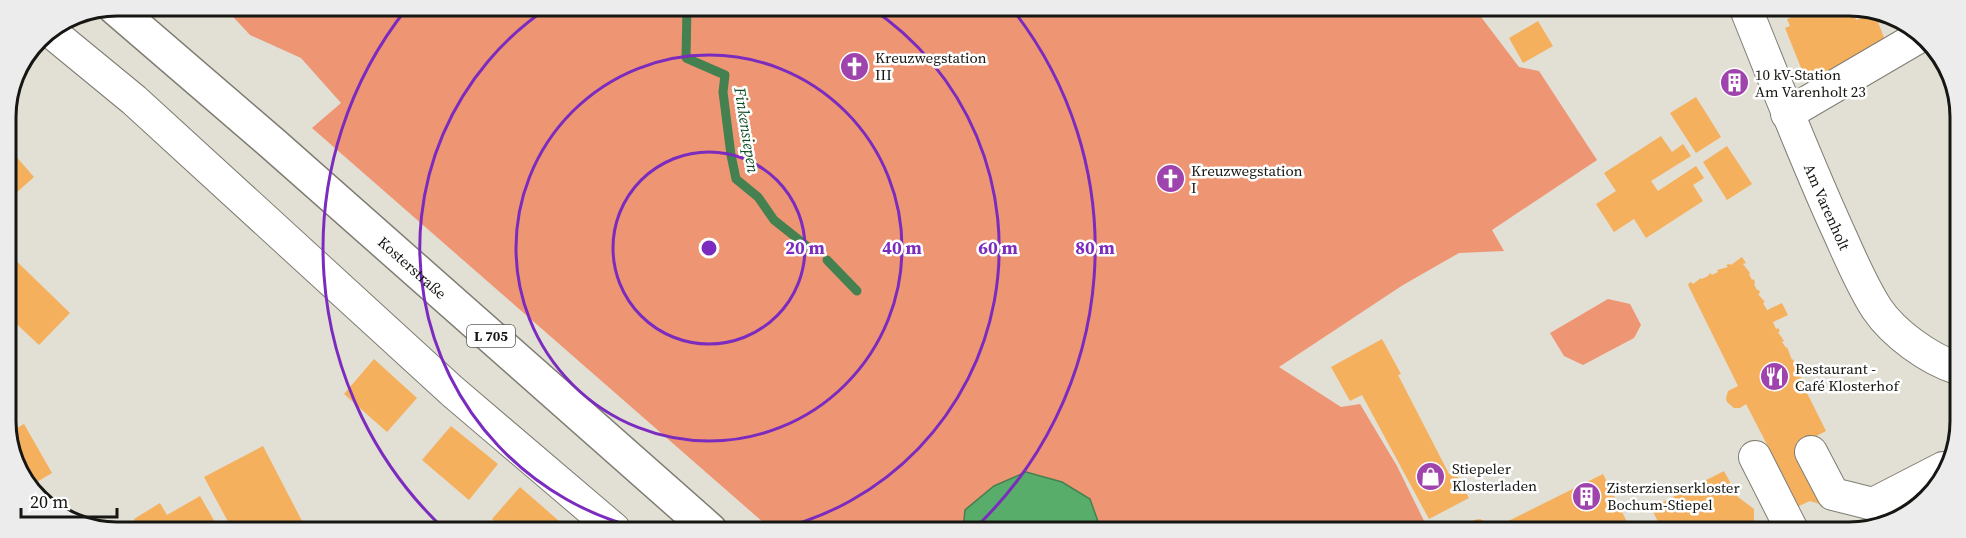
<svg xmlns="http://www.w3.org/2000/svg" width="1966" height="538" font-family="'Source Serif 4',serif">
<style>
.green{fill:#ee9673}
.water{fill:#59ad6b;stroke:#458050;stroke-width:1.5}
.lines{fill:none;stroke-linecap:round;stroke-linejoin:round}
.stream{stroke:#458050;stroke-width:9}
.building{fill:#f5b05e}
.minor-casing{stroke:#7f7d73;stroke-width:34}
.major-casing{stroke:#7f7d73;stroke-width:36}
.minor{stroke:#fff;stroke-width:32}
.major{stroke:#fff;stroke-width:33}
.ring{fill:none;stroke:#7b2cbf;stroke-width:3}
.labels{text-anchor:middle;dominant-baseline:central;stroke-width:5;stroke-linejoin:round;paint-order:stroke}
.shield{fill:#fff;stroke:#5c5c59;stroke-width:1.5}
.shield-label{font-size:14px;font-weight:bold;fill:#161612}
.poi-label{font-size:15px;fill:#161612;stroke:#fff;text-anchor:start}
.street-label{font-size:15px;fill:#161612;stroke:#fff}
.water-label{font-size:16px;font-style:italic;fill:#0d4c21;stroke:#fff}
.rim{fill:none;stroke:#161612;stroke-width:3}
.centre{fill:#7b2cbf;stroke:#fff;stroke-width:3}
.ring-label{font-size:18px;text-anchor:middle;font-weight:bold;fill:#7b2cbf;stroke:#fff;stroke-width:5;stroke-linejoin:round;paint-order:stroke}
</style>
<rect width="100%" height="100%" fill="#e2dfd4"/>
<path class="green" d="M223 6 1475 9 1519 67 1539 71 1597 160 1492 230 1504 251 1459 253 1403 285 1279 367 1341 407 1360 404 1397 466 1429 531 772 530 312 128 341 103 301 58 250 35Z
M1608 299 1630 304 1641 325 1634 338 1583 365 1564 356 1550 333Z"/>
<path class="water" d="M1026 472 1062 482 1090 499 1101 530H963L965 510 994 486Z"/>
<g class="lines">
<path class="stream" d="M687 7 686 58 725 75 723 92 731 155 736 179 758 197 774 220 813 251
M827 260 857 291"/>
</g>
<path class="building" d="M1797 10H1852L1856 20 1874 12 1887 45 1844 62 1846 67 1810 90 1785 28 1790 26 1787 19 1799 14Z
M1538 21 1553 46 1523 63 1509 38Z
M1739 73 1745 83 1730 92 1724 82Z
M1696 97 1721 137 1696 153 1670 113Z
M1661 136 1672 152 1683 144 1691 156 1651 181 1658 191 1696 166 1704 178 1693 185 1703 201 1646 238 1634 219 1614 232 1596 204 1616 191 1604 173Z
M6 145 34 177 7 201Z
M1727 146 1752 184 1727 200 1703 162Z
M7 252 70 313 39 345 7 315Z
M1742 257 1746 263 1743 264 1750 273 1749 274 1752 280 1754 279 1755 283 1754 284 1757 290H1759L1760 293 1758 294 1765 302 1763 303 1767 310 1782 303 1788 315 1773 322 1776 329 1778 328 1780 331 1778 332 1784 341 1782 342 1786 348 1787 347 1792 360 1793 359 1797 370 1800 372 1798 374 1805 382 1802 383 1826 431 1795 447 1823 505 1810 501 1788 511 1764 462 1774 458 1746 404 1740 408H1734L1727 402 1726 398 1728 391 1738 386 1689 287 1688 284 1691 282 1693 284 1701 278 1702 279 1708 276 1710 273 1712 275 1718 272 1717 270 1728 267 1726 265 1730 264 1731 265Z
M1382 339 1401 374 1398 375 1447 470 1449 474H1456L1469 498 1429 519 1362 395 1350 401 1331 367Z
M374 359 417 398 387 432 344 394Z
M24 424 52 473 30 486 8 442V433Z
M451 426 498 464 469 500 422 460Z
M263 446 302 521 287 529H261L257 521 243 529H232L204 477Z
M1724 471 1738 497 1754 509V529L1757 532 1663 531 1651 508Z
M1603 474 1629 526 1620 531H1468V527L1474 520 1480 519 1484 521 1490 530Z
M520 487 543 507 568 529H503L492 519Z
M200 496 219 529 139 528 134 519 160 503 167 515Z"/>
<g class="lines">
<defs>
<g id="minor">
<path id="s1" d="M1746 9C1775 81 1803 153 1835 224 1848 252 1860 283 1877 309 1894 334 1929 359 1957 368"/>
<path d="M50 31 134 100 452 391 614 529"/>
<path d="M1787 114 1922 35"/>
<path d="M1811 452 1833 494 1873 504 1943 468"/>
<path d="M1755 457 1793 532"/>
</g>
<g id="major">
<path id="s2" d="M114 7 272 143 710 530"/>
</g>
</defs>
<use href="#minor" class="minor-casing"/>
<use href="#major" class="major-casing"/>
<use href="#minor" class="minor"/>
<use href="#major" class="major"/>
</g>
<g class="ring">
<circle cx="709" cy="248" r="96"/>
<circle cx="709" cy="248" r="193"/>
<path d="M642 529A289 289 0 0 1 549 7M871 8A289 289 0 0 1 774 530"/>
<path d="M443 528A386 386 0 0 1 407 8M1013 10A386 386 0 0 1 975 528"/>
</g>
<defs>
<symbol id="church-disc" viewBox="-11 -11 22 22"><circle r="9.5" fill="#9f43ad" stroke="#fff"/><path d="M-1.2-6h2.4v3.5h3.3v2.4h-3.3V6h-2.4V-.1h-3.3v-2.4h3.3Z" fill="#fff"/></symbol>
<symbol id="building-disc" viewBox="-11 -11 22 22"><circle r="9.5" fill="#9f43ad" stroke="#fff"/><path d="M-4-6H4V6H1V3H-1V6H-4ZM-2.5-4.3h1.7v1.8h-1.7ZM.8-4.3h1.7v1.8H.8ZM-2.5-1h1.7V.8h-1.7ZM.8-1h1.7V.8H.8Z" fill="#fff"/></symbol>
<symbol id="restaurant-disc" viewBox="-11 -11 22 22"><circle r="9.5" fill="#9f43ad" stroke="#fff"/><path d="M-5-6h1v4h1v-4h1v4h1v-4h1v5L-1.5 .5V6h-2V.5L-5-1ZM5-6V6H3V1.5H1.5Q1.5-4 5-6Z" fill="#fff"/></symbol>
<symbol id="shop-disc" viewBox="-11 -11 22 22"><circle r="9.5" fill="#9f43ad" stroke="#fff"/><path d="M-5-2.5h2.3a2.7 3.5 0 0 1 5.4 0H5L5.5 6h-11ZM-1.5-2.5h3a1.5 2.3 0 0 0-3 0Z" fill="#fff"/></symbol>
</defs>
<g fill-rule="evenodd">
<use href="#church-disc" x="838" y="50" width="33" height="33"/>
<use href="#building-disc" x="1718" y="66" width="33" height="33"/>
<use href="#church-disc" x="1154" y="162" width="33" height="33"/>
<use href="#restaurant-disc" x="1758" y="360" width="33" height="33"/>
<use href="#shop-disc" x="1414" y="460" width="33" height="33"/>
<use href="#building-disc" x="1570" y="480" width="33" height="33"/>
</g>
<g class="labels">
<rect class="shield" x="467" y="325" width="48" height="22" rx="4.5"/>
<g class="shield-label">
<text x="491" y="336">L 705</text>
</g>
<g class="poi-label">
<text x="875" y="57">Kreuzwegstation<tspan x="875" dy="17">III</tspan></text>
<text x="1755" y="74">10 kV-Station<tspan x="1755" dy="17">Am Varenholt 23</tspan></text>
<text x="1191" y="170">Kreuzwegstation<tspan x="1191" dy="17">I</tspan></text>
<text x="1795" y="368">Restaurant -<tspan x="1795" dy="17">Café Klosterhof</tspan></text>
<text x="1452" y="468">Stiepeler<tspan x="1452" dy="17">Klosterladen</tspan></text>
<text x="1607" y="487">Zisterzienserkloster<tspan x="1607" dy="17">Bochum-Stiepel</tspan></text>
</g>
<g class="street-label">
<text stroke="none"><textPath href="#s1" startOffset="214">Am Varenholt</textPath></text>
<text stroke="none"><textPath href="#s2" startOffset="396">Kosterstraße</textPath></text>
</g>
<g class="water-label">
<text transform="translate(747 130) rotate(81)">Finkensiepen</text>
</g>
</g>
<path d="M0 0H1966V538H0ZM117 16H1849A101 101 0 0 1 1950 117V421A101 101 0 0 1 1849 522H117A101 101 0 0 1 16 421V117A101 101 0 0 1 117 16Z" fill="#ececec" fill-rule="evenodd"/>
<path class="rim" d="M117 16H1849A101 101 0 0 1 1950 117V421A101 101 0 0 1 1849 522H117A101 101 0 0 1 16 421V117A101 101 0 0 1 117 16Z"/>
<circle cx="709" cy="248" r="9" class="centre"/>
<g class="ring-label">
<text x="805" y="254">20 m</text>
<text x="902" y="254">40 m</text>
<text x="998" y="254">60 m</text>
<text x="1095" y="254">80 m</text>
</g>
<path d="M21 508v9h96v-9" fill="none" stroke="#161612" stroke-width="3"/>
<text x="30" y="508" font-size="18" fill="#161612" stroke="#ffffff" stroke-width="4.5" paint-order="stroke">20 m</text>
</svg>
